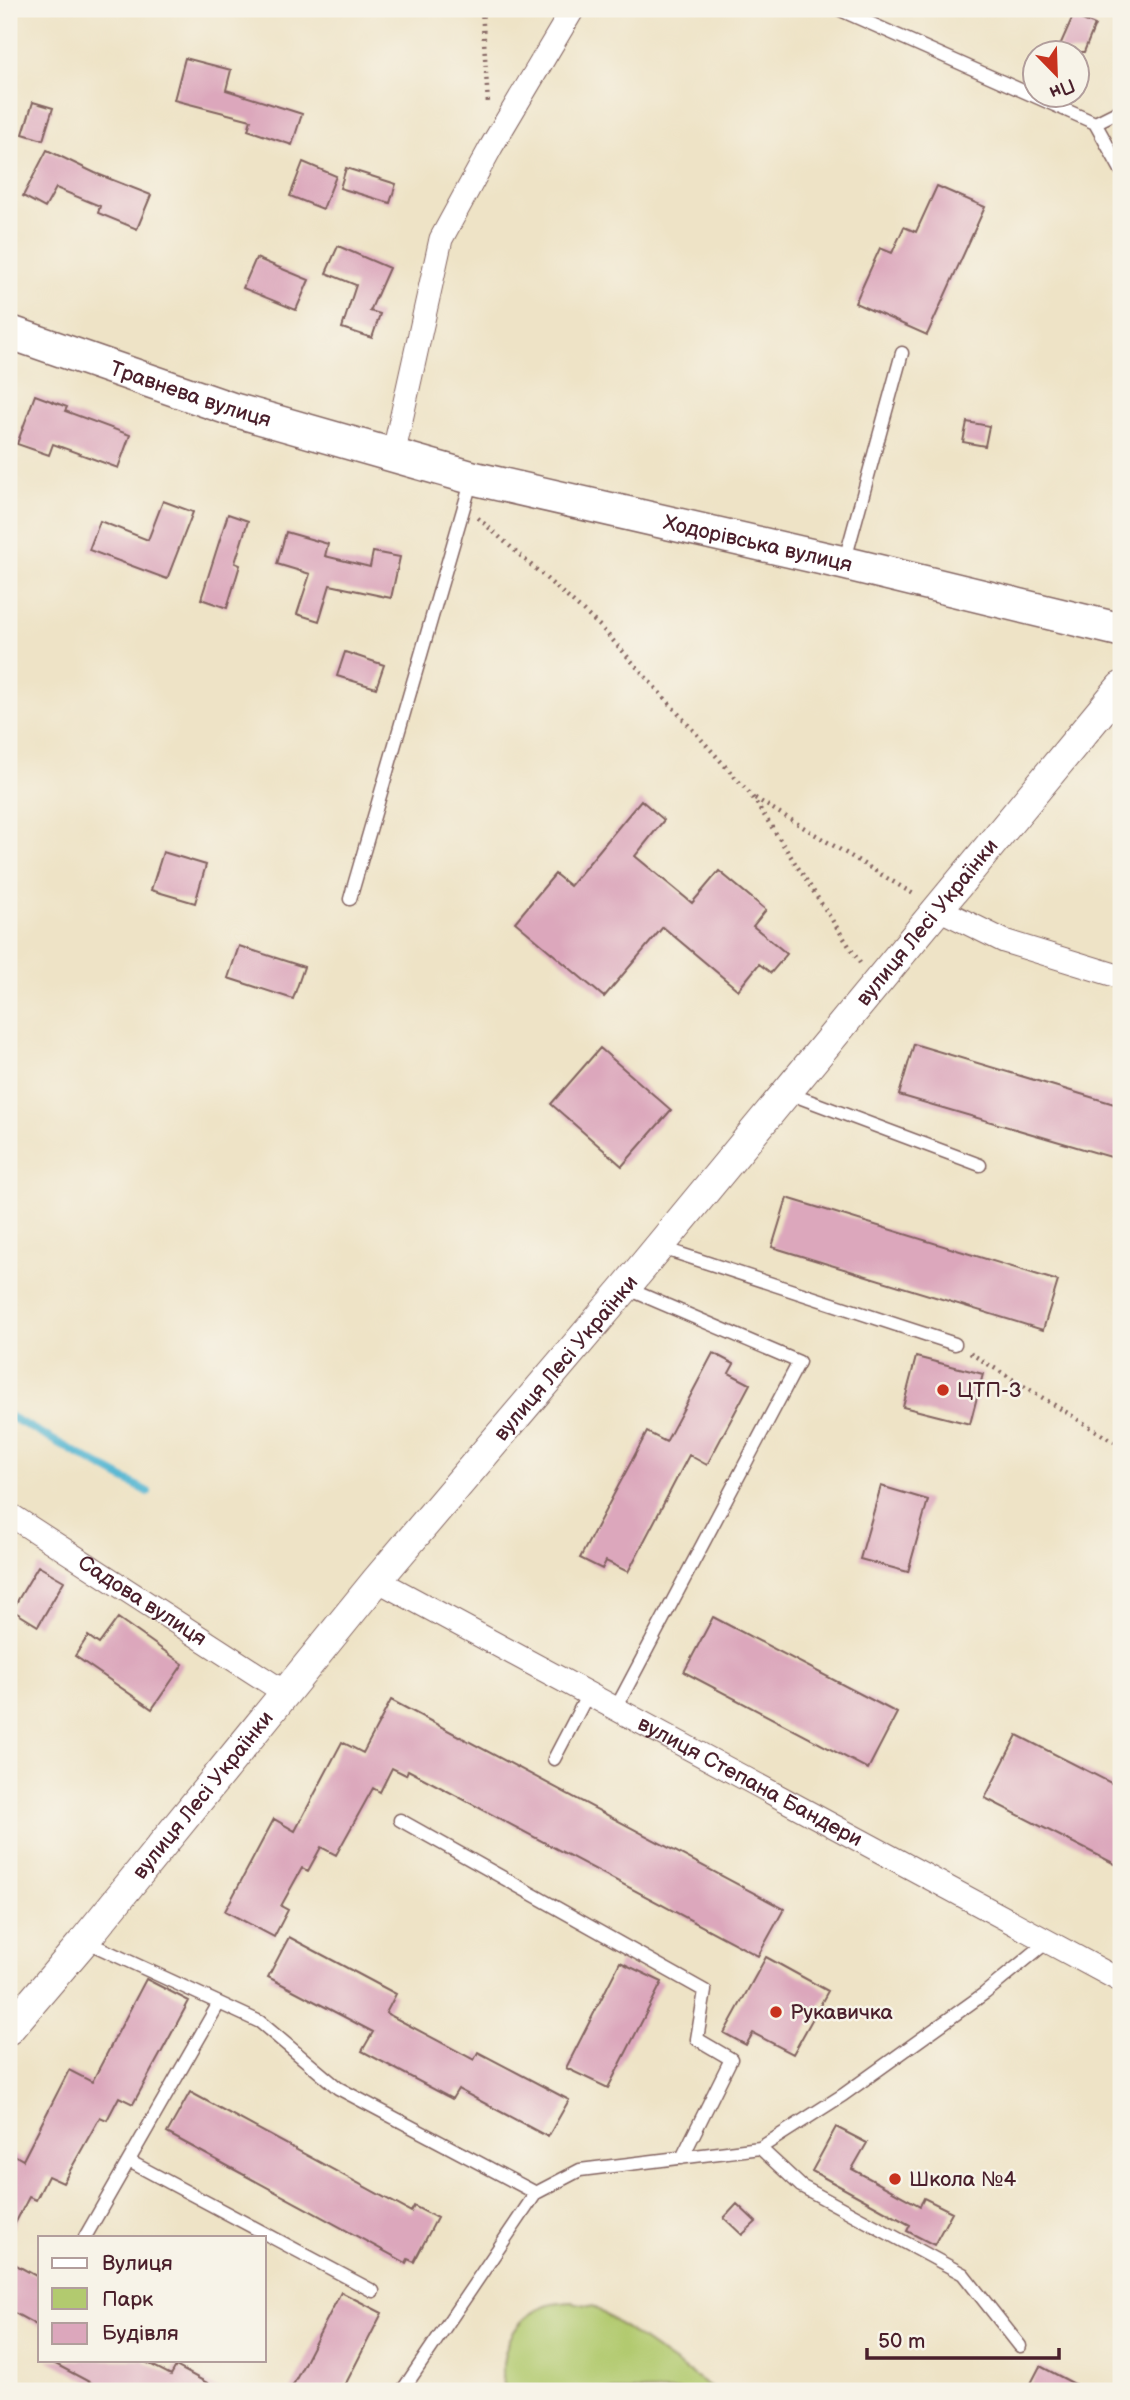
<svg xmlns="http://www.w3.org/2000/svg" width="1130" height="2400" font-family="'Balsamiq Sans',sans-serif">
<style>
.green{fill:#b2ca6f;stroke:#7e744d;stroke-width:2}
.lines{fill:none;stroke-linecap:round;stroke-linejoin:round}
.stream{stroke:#53b6d2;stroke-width:8}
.building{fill:#dca7bc}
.service-casing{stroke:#836461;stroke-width:15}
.minor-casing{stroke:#836461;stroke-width:25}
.tertiary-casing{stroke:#836461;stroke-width:32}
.secondary-casing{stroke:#836461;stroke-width:36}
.path{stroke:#836461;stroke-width:4.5;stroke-dasharray:2 5;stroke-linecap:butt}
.service{stroke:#fff;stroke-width:12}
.minor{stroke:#fff;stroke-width:23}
.tertiary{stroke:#fff;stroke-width:30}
.secondary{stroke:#fff;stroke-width:33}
.poi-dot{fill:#c8321e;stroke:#f7f3e8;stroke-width:2.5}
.labels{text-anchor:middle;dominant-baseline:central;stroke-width:5;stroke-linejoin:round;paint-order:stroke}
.street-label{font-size:21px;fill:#4a1f2b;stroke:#f7f3e8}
.poi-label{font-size:21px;fill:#4a1f2b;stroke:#f7f3e8;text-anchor:start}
</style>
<rect width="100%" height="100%" fill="#f7f3e8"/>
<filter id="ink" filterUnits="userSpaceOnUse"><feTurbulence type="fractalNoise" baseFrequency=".0143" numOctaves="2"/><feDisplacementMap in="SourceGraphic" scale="14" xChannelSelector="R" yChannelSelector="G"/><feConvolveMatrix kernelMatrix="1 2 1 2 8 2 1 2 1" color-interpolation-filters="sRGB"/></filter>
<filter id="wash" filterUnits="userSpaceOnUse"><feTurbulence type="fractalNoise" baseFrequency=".00686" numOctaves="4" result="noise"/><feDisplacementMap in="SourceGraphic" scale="28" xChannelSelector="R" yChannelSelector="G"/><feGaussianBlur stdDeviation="1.57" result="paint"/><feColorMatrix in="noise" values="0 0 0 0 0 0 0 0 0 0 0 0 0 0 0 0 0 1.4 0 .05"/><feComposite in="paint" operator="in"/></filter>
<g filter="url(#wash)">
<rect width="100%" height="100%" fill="#eee3c6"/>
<path class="green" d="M571 2302 593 2306 716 2391H505C497 2356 511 2317 549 2305 556 2303 564 2303 571 2302Z"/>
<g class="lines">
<path class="stream" d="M9 1416 148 1492"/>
</g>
<g id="blocks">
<path class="building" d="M1073 16 1095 25 1084 52H1057Z
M185 58 231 70 226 90 302 114 292 145 248 130 251 120 174 100Z
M33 102 53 108 43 140 23 134Z
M47 150 95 173 151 195 137 229 98 213 100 206 56 188 45 208 23 196Z
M303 162 336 176 323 209 290 196Z
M346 168 396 184 390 203 340 188Z
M937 186 985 207 927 335 855 303 880 248 892 253 904 227 916 232Z
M338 246 389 268 370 311 380 314 372 338 342 328 356 285 326 273Z
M256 258 309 280 296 310 243 288Z
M35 395 67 407 65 411 130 435 118 468 53 444 49 455 17 444Z
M967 422 989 426 985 446 963 442Z
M163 501 193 512 167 579 89 550 100 521 148 540Z
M228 514 248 521 235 563 240 565 227 608 201 599Z
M286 532 328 544 325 556 370 567 373 552 400 557 391 598 330 585 319 621 297 614 310 574 277 564Z
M345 652 384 665 376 688 337 676Z
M641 800 664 820 635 856 692 903 719 871 766 910 753 926 787 954 771 973 759 964 738 990 663 927 604 997 515 922 555 874 570 886Z
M163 852 206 865 195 903 151 890Z
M239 946 304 967 293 999 228 978Z
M914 1044 1121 1106V1160L899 1095Z
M600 1048 671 1110 622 1166 551 1104Z
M787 1198 1058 1281 1043 1330 772 1247Z
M713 1353 734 1364 729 1373 750 1384 707 1465 689 1455 628 1572 606 1561 602 1569 580 1558 647 1432 666 1442Z
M916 1357 983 1374 970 1424 903 1407Z
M881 1486 928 1500 908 1572 860 1559Z
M38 1566 64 1581 38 1626 12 1610Z
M713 1617 897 1713 868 1769 684 1672Z
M118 1618 183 1664 152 1709 75 1656 88 1636 99 1644Z
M391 1700 784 1909 758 1956 408 1770 406 1775 392 1768 380 1792 373 1788 336 1855 321 1847 308 1871 302 1868 281 1906 288 1910 274 1937 225 1911 274 1819 295 1831 342 1742 363 1753Z
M1017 1735 1121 1788V1867L985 1798Z
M289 1937 396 1994 386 2013 474 2060 478 2052 569 2100 548 2137 458 2089 452 2099 362 2051 373 2032 268 1977Z
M766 1957 828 1991 793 2054 753 2033 746 2045 724 2033Z
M620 1962 662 1982 608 2088 566 2068Z
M146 1979 189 2001 168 2040 133 2104 119 2097 107 2120 100 2117 63 2183 48 2176 36 2200 29 2197 9 2235V2152L23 2160 69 2070 92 2082Z
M190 2092 411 2212 414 2206 437 2218 414 2262 408 2259 406 2263 167 2133Z
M836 2127 867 2143 852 2169 920 2206 924 2198 952 2212 934 2245 907 2231 910 2225 812 2171Z
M737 2204 756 2222 742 2235 724 2218Z
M9 2261 40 2278V2327L9 2310Z
M341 2292 382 2313 342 2391H290Z
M48 2360H142L171 2375 176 2366 222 2391H106Z
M1040 2366 1088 2391H1027Z"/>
</g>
</g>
<g filter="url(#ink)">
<use href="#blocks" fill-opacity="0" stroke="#836461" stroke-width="2"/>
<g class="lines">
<defs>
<path id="service" d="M838 9 1095 123 1121 170
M1095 123 1121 110
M844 563 902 353
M350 899 472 479
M788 1093 980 1165
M659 1247 955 1344
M616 1708 799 1362 626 1288
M554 1759 588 1694
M400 1820 705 1991 697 2039 731 2059 682 2158
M85 1941 260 2022 338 2088 536 2193
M760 2148 801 2186 963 2274 1020 2346
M129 2161 373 2291
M85 2237 219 2003
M402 2391 536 2193 580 2170 760 2148 843 2095 985 1993 1047 1942"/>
<g id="minor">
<path d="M393 456 441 239 491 147 573 9"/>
<path d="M939 909 1004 941 1121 977"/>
<path id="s1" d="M9 1514 287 1694"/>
<path id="s2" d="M377 1580 1121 1981"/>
</g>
<g id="tertiary">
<path id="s3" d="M9 2029 84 1941 377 1580 625 1288 1121 687"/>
</g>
<g id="secondary">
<path id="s4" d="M9 332 231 409 473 478 844 563 1121 630"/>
</g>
</defs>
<use href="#service" class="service-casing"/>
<use href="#minor" class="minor-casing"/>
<use href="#tertiary" class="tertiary-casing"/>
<use href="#secondary" class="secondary-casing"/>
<path class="path" d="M482 9 488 104
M478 518 601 627 751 795 860 963
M755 798 915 895
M970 1353 1121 1446"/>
<use href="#service" class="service"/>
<use href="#minor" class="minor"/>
<use href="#tertiary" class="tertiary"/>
<use href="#secondary" class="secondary"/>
</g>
</g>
<g class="poi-dot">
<circle cx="943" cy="1390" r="7"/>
<circle cx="776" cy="2012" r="7"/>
<circle cx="895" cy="2179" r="7"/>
</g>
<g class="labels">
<g class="street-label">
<text stroke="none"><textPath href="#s4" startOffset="192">Травнева вулиця</textPath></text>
<text stroke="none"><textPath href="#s4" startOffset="779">Ходорівська вулиця</textPath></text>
<text stroke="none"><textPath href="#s3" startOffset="1438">вулиця Лесі Українки</textPath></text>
<text stroke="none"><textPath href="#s3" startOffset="872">вулиця Лесі Українки</textPath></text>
<text stroke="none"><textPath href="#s1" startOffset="159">Садова вулиця</textPath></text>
<text stroke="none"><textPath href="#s2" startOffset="424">вулиця Степана Бандери</textPath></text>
<text stroke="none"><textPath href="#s3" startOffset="304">вулиця Лесі Українки</textPath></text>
</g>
<g class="poi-label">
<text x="957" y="1390">ЦТП-3</text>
<text x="790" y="2012">Рукавичка</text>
<text x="909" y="2179">Школа №4</text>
</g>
</g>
<rect width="1130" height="2400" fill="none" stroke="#f7f3e8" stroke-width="35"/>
<rect x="38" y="2236" width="228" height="126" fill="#f7f3e8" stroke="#b29e9c" stroke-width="2"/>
<rect x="52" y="2258" width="35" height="10" fill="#ffffff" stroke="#b29e9c" stroke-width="2"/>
<text x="102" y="2270" font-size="21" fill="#4a1f2b">Вулиця</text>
<rect x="52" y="2288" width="35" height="21" fill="#b2ca6f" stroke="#b29e9c" stroke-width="2"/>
<text x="102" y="2306" font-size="21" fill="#4a1f2b">Парк</text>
<rect x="52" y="2323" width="35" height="21" fill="#dca7bc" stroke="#b29e9c" stroke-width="2"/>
<text x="102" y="2340" font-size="21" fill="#4a1f2b">Будівля</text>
<g transform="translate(1056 74) rotate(157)"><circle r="33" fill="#f7f3e8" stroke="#b29e9c" stroke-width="2"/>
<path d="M0-5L12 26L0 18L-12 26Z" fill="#c8321e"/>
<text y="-10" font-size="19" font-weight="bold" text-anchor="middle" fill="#4a1f2b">Пн</text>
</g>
<path d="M867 2348v10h192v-10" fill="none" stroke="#4a1f2b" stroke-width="3.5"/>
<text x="878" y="2348" font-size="21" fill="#4a1f2b" stroke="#f7f3e8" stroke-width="5" paint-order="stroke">50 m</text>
</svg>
